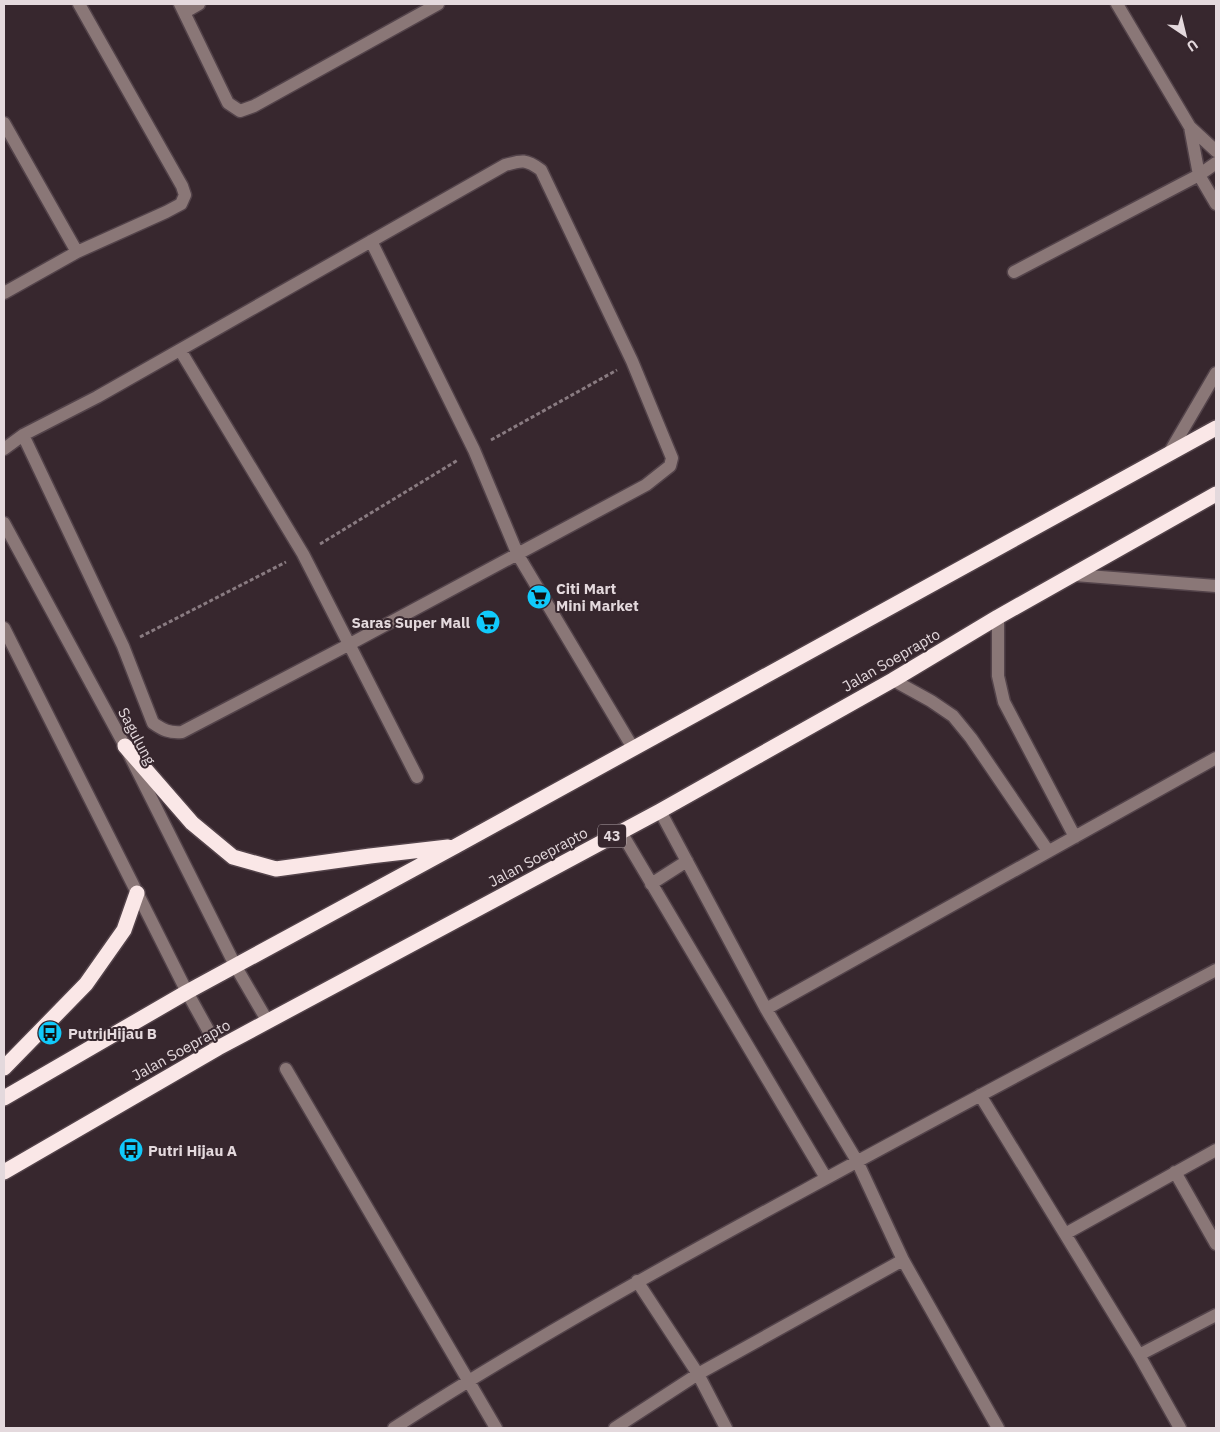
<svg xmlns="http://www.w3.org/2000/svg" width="1220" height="1432" font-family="'IBM Plex Sans',sans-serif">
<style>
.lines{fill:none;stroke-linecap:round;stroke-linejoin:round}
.minor-casing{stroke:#53434a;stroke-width:15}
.highway-casing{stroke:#53434a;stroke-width:18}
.path{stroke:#897b81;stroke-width:3;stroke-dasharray:4 2.5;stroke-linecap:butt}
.minor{stroke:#8a7777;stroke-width:12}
.highway{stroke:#fae7e7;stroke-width:15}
.labels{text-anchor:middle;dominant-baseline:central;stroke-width:4;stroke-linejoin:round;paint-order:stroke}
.shield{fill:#37272e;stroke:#b0a4a8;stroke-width:1}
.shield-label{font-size:14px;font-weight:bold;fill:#e4d9dd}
.poi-label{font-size:15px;font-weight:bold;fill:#e4d9dd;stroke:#37272e;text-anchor:start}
.street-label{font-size:15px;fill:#e4d9dd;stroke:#37272e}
</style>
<rect width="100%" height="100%" fill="#37272e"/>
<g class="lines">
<defs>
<path id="minor" d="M180 4 228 103 240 111 254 106 438 4
M1117 4 1190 127 1216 151
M185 12 199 4
M4 123 77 252
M1190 127 1199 175 1216 204
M371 241 474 450 518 555 633 748
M1014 272 1199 175 1216 163
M4 293 77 252 166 212 181 204 185 195 182 186 79 4
M180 350 303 554 417 777
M4 449 23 435 97 397 505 165C522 160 526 159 541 170L632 361 672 458 670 466 646 485 350 644 182 732C169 733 163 730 153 723L123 646 23 435
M1168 455 1216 373
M4 523 125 746 236 967 268 1022
M1075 575 1216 586
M998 617V676L1004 702 1075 837
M4 628 187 992 218 1048
M893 680 931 701 953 716 971 738 1048 851
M660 811 766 1009 857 1161 903 1260 998 1428
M621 832 826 1178
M651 884 687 861
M766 1009 1216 758
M286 1069 496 1428
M980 1095 1139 1355 1180 1428
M1175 1172 1216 1244
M1065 1234 1216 1150
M637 1281 698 1374 726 1428
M1139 1355 1216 1315
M394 1428C526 1343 664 1266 803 1191 940 1116 1078 1043 1216 970
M615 1428 698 1374 903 1260"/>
<path id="highway" d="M125 746 192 823 233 857 276 869 370 856 448 847
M4 1068 86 984 124 930 137 893
M4 1098 187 992 456 846 1216 428
M4 1172 218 1048 660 811 893 680 998 617 1216 494"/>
</defs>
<use href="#minor" class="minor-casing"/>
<use href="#highway" class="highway-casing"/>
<path class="path" d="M491 440 617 370
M320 544 458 460
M140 637 286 562"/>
<use href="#minor" class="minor"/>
<use href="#highway" class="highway"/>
</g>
<defs>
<symbol id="supermarket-disc" viewBox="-11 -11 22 22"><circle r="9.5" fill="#11cafb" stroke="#37272e"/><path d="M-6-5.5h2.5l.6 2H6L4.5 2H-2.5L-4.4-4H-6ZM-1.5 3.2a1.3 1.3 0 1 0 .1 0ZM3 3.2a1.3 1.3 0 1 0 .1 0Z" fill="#111"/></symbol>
<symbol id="bus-disc" viewBox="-11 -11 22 22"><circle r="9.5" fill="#11cafb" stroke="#37272e"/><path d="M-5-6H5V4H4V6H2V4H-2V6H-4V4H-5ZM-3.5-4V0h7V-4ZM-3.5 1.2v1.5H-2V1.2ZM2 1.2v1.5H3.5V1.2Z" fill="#111"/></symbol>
</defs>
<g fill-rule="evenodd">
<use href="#supermarket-disc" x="525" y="583" width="28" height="28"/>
<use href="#supermarket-disc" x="474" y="608" width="28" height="28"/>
<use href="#bus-disc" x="36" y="1019" width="28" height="28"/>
<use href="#bus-disc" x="117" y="1136" width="28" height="28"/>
</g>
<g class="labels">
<rect class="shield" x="598" y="824.5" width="28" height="23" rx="4"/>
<g class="shield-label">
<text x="612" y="836">43</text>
</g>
<g class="poi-label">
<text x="556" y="588">Citi Mart<tspan x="556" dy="17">Mini Market</tspan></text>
<text x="470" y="622" text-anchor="end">Saras Super Mall</text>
<text x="68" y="1033">Putri Hijau B</text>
<text x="148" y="1150">Putri Hijau A</text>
</g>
<g class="street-label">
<text transform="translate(891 660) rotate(-30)">Jalan Soeprapto</text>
<text transform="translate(137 736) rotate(62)">Sagulung</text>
<text transform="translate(538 857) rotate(-28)">Jalan Soeprapto</text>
<text transform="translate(181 1050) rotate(-29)">Jalan Soeprapto</text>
</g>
</g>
<rect width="1220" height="1432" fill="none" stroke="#e4d9dd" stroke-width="10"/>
<g transform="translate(1185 35) rotate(145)" stroke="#37272e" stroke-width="4" paint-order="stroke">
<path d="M0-4L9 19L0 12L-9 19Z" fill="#e4d9dd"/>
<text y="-8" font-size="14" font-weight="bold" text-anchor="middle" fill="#e4d9dd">U</text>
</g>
</svg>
